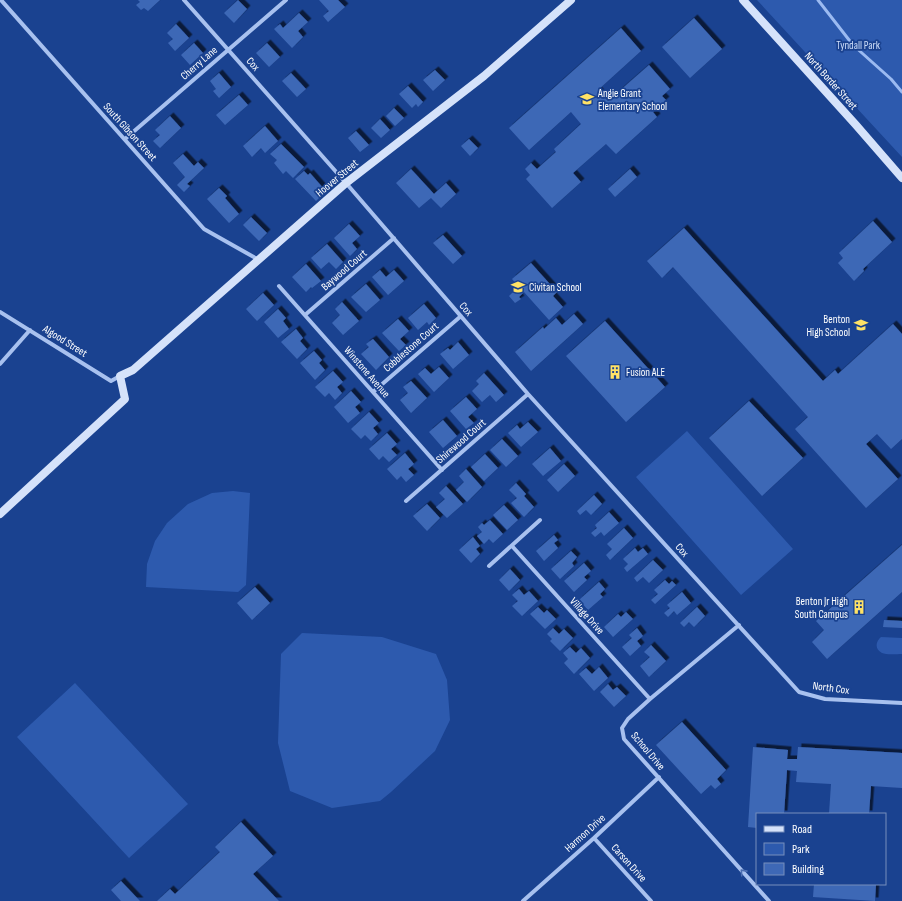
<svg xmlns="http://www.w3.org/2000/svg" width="902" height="901" font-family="'Sofia Sans Condensed',sans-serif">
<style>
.green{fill:#2d5aae}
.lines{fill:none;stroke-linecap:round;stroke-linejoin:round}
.stream{stroke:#9bbaf1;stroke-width:3}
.building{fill:#3e68b6;filter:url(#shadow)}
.street{stroke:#a8c1ef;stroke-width:4}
.secondary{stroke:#d5e2fa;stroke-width:8}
.oneway{stroke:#4c6eb1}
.labels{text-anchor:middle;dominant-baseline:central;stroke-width:3.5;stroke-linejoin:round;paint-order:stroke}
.park-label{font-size:11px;fill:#cedefa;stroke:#1a4290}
.street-label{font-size:11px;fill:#fff;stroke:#1a4290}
.poi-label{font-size:11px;fill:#fff;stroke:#1a4290;text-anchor:start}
</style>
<defs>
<filter id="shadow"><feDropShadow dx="3.5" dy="-3.5" stdDeviation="0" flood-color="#0009"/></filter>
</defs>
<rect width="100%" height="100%" fill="#1a4290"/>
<path class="green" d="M757 0H902V157Z
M687 431 793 549 741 595 636 477Z
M233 491 250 493 246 585 238 592 146 587 147 564 155 541 167 523 188 504 212 493Z
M302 633 382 637 436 654 447 680 450 720 435 751 391 792 380 801 332 808 290 791 278 743 281 654Z
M881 637 902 638V654C897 654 886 655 882 653 874 649 876 641 881 637Z
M75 683 188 804 129 858 17 737Z"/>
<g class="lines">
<path class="stream" d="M818 0 853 45 891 79 902 92"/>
</g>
<path class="building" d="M138 0H160L148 11 144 8 141 10 136 5 140 2Z
M238 0 247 9 234 23 224 13Z
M319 0H338L345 7 328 22 323 16 329 11Z
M299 13 308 22 298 31 303 37 292 48 274 29 280 24 283 28Z
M694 18 722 49 690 78 662 47Z
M176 24 189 38 175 51 168 43 173 39 167 33Z
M621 28 641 51 598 90 608 101 649 65 670 89 662 96 666 100 653 112 657 117 616 154 606 144 573 173 581 182 552 208 526 179 530 175 525 169 531 163 537 169 556 152 554 149 581 124 571 112 529 150 509 128Z
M194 43 203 53 190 65 181 55Z
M267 43 280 57 269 67 256 53Z
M435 70 445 80 433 91 423 80Z
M219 73 231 87 219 98 213 91 216 89 210 81Z
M291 73 306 89 297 97 282 81Z
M408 86 423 102 418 107 416 104 412 108 399 94Z
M239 95 248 105 225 125 216 115Z
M394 108 404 118 395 126 386 116Z
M170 116 181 128 160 148 153 141 160 135 155 130Z
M380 119 390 130 381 138 371 128Z
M265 126 278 141 265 153 261 148 252 157 243 146Z
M356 131 369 145 360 152 348 138Z
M469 139 478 148 470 156 461 146Z
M281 144 304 167 293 178 286 171 283 174 274 163 277 160 270 154Z
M183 154 194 166 198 162 204 168 187 184 190 186 184 192 177 185 185 177 173 163Z
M411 169 434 194 446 183 456 194 441 208 431 198 419 208 396 183Z
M630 169 637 177 615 197 608 189Z
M304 171 308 175 310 173 324 189 319 193 321 196 316 201 295 179Z
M219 188 227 196 225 198 239 214 229 223 207 199Z
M251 217 267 233 259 241 243 225Z
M873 221 892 242 863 269 864 271 854 281 838 263 843 258 839 253Z
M349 224 360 236 352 243 357 249 350 256 334 238Z
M684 228 823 381 835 370 838 374 893 324 902 334V439L891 449 877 434 866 444 898 479 866 508 795 429 808 417 673 267 662 278 647 261Z
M443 235 462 256 453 264 433 243Z
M327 244 343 262 336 269 329 262 321 269 311 258Z
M531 263 557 292 553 296 563 307 549 320 524 292 519 297 521 299 515 303 509 296 514 291 516 293 521 289 512 279Z
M306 264 321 281 312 288 311 287 306 292 292 277Z
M380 270 386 277 394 270 404 281 388 295 372 277Z
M366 284 380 300 366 312 351 297Z
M263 293 274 305 257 321 246 309Z
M342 302 359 321 343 335 332 323 340 315 335 309Z
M424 304 436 318 429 325 427 322 418 330 408 318Z
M278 309 286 318 283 321 289 329 278 338 264 322Z
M574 314 583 324 531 371 515 352 543 327 544 329 556 318 562 325Z
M398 319 409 331 400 339 406 345 399 351 382 333Z
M605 321 665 387 626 422 566 356Z
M296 329 303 338 300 341 307 349 297 359 281 342Z
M373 339 389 357 376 370 361 354 369 347 366 344Z
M458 342 469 355 453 369 440 354 448 348 450 350Z
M314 351 322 360 319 363 325 370 315 380 300 363Z
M439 367 449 378 434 392 418 374 425 368 431 374Z
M333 371 343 382 337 387 342 393 335 400 329 393 325 397 315 387Z
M484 373 504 395 496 402 490 395 482 402 472 391 479 384 476 381Z
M411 381 427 398 411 413 400 400 408 393 403 387Z
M351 391 361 402 355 407 360 413 348 423 334 407Z
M466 397 477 409 468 417 474 423 466 429 450 411Z
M749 401 803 458 762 496 709 438Z
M369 412 379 423 373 428 378 434 371 441 365 435 361 439 351 429Z
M443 420 457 436 443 448 429 432Z
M528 422 538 432 521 447 508 433 517 425 520 429Z
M387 433 397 444 391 449 397 455 389 462 383 456 379 460 369 449Z
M502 439 518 456 506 467 490 450Z
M550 448 561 461 543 476 532 464Z
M405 453 414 464 408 469 414 475 406 482 401 476 397 480 387 469Z
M485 454 498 468 484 481 471 467Z
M564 464 575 476 558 492 547 480Z
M466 469 482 487 467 502 456 490 464 482 459 476Z
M516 483 526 494 524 496 534 507 524 517 511 503 517 498 509 490Z
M446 486 463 504 447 518 436 507 445 499 439 493Z
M594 495 602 504 591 515 586 510 580 515 577 511Z
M427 504 440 518 427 531 413 516Z
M504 505 518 520 507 530 493 515Z
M609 512 619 523 604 536 601 532 595 537 591 533 597 528 595 525Z
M490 520 503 534 493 543 489 539 484 544 477 536 482 532 478 527 482 523 484 525Z
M624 528 633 538 610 560 606 555 612 549 607 544Z
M554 535 558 540 554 543 558 548 544 561 536 551Z
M473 537 480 546 476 549 480 554 471 563 459 550Z
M902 545V592L827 659 812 642 824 630 816 621Z
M635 548 638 552 643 548 648 554 627 572 624 568 628 564 623 559Z
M571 551 577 557 572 563 574 566 560 579 551 569Z
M653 560 663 570 649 583 643 577 637 582 634 578Z
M584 563 591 571 584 577 587 580 574 592 564 581Z
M510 569 520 580 509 591 499 580Z
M665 580 669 584 672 581 676 585 655 604 651 600 658 594 654 590Z
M599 582 605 589 600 594 603 597 588 610 579 600Z
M255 587 270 603 252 620 237 603Z
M519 589 524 595 529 591 538 601 522 616 512 606 518 601 512 595Z
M682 592 691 603 677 615 674 611 668 617 664 613 670 608 667 605Z
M538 607 544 613 547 610 556 619 545 629 530 614Z
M697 607 705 616 694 627 689 622 684 627 680 623Z
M626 612 633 619 613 637 604 627 618 614 621 617Z
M884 620 902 621V628L883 627Z
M553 628 559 634 564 629 573 638 560 651 550 641 552 639 547 634Z
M637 628 643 636 637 641 641 646 630 656 622 647 632 638 629 635Z
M651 645 666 661 649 677 640 666 650 657 644 652Z
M570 647 576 653 581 648 590 658 574 674 564 663 568 659 563 653Z
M599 667 608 678 594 691 579 674 586 668 592 674Z
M608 684 613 690 617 687 626 696 614 707 600 692Z
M682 722 726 770 717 779 721 784 715 789 711 785 701 794 656 745Z
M753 747 788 750 787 759H797L798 747 902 753V788L871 786 869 814H829L831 784 796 782 797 771 787 770 784 814H757V828L748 827Z
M241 822 273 856 253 874 279 901H157L170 889 175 894 220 852 215 847Z
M121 881 140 901H121L111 890Z
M814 884H876L875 901 813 897Z"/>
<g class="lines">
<path class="street" d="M1 0 204 229 259 260
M184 0 346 183 528 394 799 692 825 699 902 703
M125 139 286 0
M279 286 442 470
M0 312 111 381 120 376
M305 315 394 238
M0 364 30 330
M373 392 461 316
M406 501 528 394
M512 546 650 699
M489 566 540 520
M739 625 650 699 628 719 622 728 624 739 769 901
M594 838 651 901
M523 901 594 838 659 777"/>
<path class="secondary" d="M743 0 856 125 902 178
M0 514 125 399 120 376 133 370 346 183 484 76 571 0"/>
</g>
<defs><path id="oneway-chevron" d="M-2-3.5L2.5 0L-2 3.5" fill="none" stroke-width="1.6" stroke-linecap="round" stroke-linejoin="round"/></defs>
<use class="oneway" href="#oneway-chevron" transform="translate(743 872) rotate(-132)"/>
<defs>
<symbol id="school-bare" viewBox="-9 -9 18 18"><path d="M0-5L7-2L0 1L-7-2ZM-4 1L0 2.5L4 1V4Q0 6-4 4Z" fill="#ffe266" stroke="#1a4290" stroke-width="2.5" paint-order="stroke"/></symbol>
<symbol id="building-bare" viewBox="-9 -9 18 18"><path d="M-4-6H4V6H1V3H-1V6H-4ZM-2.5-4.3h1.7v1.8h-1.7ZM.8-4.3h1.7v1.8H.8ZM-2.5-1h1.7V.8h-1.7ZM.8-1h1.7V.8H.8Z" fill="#ffe266" stroke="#1a4290" stroke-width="2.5" paint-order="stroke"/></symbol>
</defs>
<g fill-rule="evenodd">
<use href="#school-bare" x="577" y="89" width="20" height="20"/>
<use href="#school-bare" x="508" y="277" width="20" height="20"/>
<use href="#school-bare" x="851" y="315" width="20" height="20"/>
<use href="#building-bare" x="605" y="362" width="20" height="20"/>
<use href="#building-bare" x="849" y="597" width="20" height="20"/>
</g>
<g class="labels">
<g class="park-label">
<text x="858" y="45">Tyndall Park</text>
</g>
<g class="street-label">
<text transform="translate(199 63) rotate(-41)">Cherry Lane</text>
<text transform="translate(253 64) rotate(48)">Cox</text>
<text transform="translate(831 81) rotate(48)">North Border Street</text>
<text transform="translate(130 132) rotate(48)">South Gibson Street</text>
<text transform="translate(337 178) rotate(-40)">Hoover Street</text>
<text transform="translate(344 270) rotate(-41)">Baywood Court</text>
<text transform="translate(466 309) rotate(49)">Cox</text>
<text transform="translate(65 341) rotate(32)">Algood Street</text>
<text transform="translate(411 347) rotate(-41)">Cobblestone Court</text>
<text transform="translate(367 372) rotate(49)">Winstone Avenue</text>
<text transform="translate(461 441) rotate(-41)">Shirewood Court</text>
<text transform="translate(682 550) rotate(48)">Cox</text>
<text transform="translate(587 616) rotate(48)">Village Drive</text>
<text transform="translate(831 688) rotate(8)">North Cox</text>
<text transform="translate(648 751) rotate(50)">School Drive</text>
<text transform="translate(585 833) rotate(-42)">Harmon Drive</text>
<text transform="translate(629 863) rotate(48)">Carson Drive</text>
</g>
<g class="poi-label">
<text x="598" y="93">Angie Grant<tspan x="598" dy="13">Elementary School</tspan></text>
<text x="529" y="287">Civitan School</text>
<text x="850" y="319" text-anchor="end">Benton<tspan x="850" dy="13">High School</tspan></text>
<text x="626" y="372">Fusion ALE</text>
<text x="848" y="601" text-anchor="end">Benton Jr High<tspan x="848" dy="13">South Campus</tspan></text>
</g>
</g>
<rect x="756" y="813" width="130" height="72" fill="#1a4290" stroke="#768ebc"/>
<rect x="764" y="826" width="20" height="6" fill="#d5e2fa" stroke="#768ebc"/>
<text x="792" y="833" font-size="12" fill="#ffffff">Road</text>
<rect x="764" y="843" width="20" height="12" fill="#2d5aae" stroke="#768ebc"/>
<text x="792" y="853" font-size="12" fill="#ffffff">Park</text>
<rect x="764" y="863" width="20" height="12" fill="#3e68b6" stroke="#768ebc"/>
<text x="792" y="873" font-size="12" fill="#ffffff">Building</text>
</svg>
